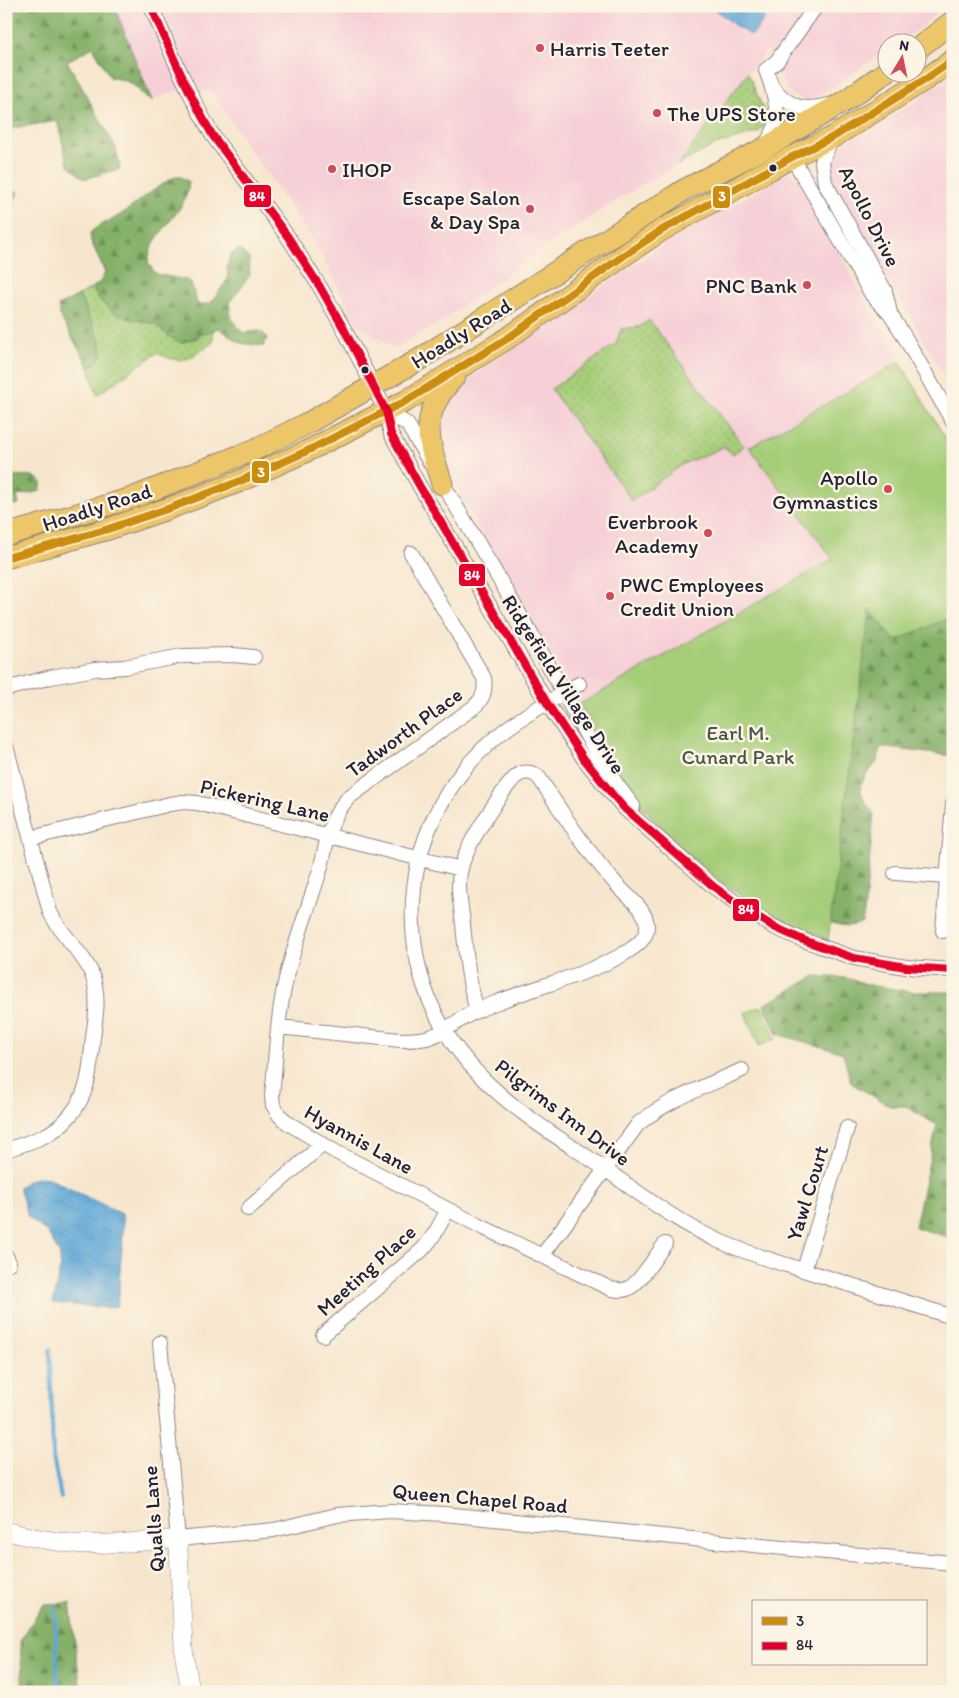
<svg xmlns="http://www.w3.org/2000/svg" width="959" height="1698" font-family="Itim,sans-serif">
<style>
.built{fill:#f6cfd6}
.grass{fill:url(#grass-dots);stroke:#64785a}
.forest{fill:url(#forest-firs);stroke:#536952}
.park{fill:#a6cd78;stroke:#64785a}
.water{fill:url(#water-ripples);stroke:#406488}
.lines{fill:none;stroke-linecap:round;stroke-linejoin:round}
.stream{stroke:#5fa7d6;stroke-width:4}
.minor-casing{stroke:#8c8484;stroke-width:16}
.tertiary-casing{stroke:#8c8484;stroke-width:19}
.primary-casing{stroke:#8c8484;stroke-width:23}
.minor{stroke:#fff;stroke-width:14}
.tertiary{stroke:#fff;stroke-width:18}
.primary{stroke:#ecc669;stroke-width:21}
.bus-1-casing{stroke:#fcf5e5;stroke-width:11}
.bus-2-casing{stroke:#fcf5e5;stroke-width:11}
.bus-1{stroke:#cc8c0c;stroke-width:8}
.bus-2{stroke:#e4002b;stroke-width:8}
.poi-dot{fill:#d1495b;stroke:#fcf5e5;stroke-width:2}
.bus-dot{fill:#22223b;stroke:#fcf5e5;stroke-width:2}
.labels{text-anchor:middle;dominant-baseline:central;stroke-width:5;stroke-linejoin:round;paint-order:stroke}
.poi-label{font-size:21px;fill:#22223b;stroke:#fcf5e5;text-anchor:start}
.street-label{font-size:21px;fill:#22223b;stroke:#fcf5e5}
.park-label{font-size:21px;fill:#4a554d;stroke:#fcf5e5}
.line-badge{stroke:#fcf5e5;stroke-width:2}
.badge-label{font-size:14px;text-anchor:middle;font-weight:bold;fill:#fff}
</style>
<defs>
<pattern id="grass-dots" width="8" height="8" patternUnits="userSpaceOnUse" patternTransform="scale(1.25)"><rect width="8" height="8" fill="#a6cd78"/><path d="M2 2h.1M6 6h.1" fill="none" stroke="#8fb069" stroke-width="1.8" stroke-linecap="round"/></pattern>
<pattern id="forest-firs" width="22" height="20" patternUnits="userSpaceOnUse" patternTransform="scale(1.25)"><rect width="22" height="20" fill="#84b068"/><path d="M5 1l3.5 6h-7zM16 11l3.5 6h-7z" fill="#6c8f57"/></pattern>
<pattern id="water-ripples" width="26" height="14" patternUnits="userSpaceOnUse" patternTransform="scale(1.25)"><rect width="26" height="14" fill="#5fa7d6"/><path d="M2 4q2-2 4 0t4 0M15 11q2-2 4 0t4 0" fill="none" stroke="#4e88af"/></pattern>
</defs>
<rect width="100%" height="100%" fill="#fcf5e5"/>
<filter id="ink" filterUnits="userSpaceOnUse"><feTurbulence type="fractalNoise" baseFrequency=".02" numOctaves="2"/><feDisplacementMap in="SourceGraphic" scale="10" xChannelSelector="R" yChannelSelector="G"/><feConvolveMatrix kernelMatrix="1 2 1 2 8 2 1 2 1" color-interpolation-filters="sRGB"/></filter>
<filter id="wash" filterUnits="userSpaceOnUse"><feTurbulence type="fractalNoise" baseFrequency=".0096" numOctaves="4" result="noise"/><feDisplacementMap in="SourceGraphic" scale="20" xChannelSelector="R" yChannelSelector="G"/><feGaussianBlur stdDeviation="1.12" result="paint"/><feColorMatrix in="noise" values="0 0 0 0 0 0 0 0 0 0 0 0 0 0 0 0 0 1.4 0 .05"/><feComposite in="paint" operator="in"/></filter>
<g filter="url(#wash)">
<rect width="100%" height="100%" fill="#f7e6ce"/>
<path class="built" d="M114 6H783L794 13 799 6H945L923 26 898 42H886V50L822 94 807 100 795 96 788 91 767 49 678 165 642 185 554 240 434 326 393 349 358 324 317 247 270 176 251 152 212 91H174L152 101Z
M953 75V396L945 378 828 172 829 158 835 148 907 107Z
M789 174 798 177 833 242 900 362 749 447 833 558 580 704 440 461 437 408 460 385 655 250 782 176Z"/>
<path class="grass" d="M748 73 764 111 766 120 764 126 759 132 715 145 678 165Z
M92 288 103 303 144 321 156 324 167 335 195 339 206 331 213 329V342C190 359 184 366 157 353L97 395 89 367 96 363 79 295Z
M649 320 744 446 733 454 724 447 683 464 632 501 551 389 616 344 621 329 639 327Z"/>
<path class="forest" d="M6 6H114L152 101C143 97 143 94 137 88 130 81 119 79 110 77L93 47 67 61 116 148 120 169 84 179 68 165 57 121 13 128 6 137Z
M175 177H181L189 182C187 216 149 232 148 263L156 274 190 281 198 305 211 303 228 279 227 267 231 254 239 249 249 258 250 275 229 303 232 320 243 333 260 331 267 337 264 346 240 343 219 328C205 332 194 339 181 343L167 335 156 324 127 318 115 313 103 303 92 288 101 281 105 273 91 241 90 233C99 224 109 222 120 215 139 203 154 187 175 177Z
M6 189 18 192 13 203 12 229 6 235Z
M79 295 100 341 102 354 96 363 89 367 60 316 58 306Z
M6 475 33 476 42 482 40 491 17 496 19 504 6 506Z
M840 553 895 641 953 616V756L880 747 878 761 866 775 860 786C863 802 867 803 874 815L864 913 862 922C852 928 841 926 830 922L833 558Z
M815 976 846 978 874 986 916 992H953V1239L915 1227 937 1125 905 1106H890L851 1083 843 1053 777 1034 764 1005Z
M70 1603 81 1692H23L20 1641 44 1604Z"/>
<path class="park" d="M900 362 953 451V616L895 641 870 609 828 940 760 908 727 886 688 855 658 824 635 799 613 767 580 704 833 559 749 447Z
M761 1006 776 1039 759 1046 745 1013Z"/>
<path class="water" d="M711 6H753L765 18 755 32 751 35 737 27Z
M40 1177 48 1178 122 1214C125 1233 121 1252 120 1270 119 1282 120 1294 117 1306L109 1308 53 1303 60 1269V1255L48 1233 28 1217 19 1187 29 1180Z"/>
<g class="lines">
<path class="stream" d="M50 1350 53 1457 61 1498
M55 1607 58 1692"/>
</g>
</g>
<g filter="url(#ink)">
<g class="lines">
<defs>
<path id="minor" d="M151 6C170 50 189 95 213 136L288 237 320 287 344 329 386 411 391 434 419 485 547 703 584 759 612 794 625 809 714 887 742 907 774 927 803 940 854 958 906 967 953 970
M772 87C790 107 801 112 828 105
M833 137 825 153 822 162 825 183 885 291 890 313
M764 146C768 140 774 133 776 125 779 109 772 85 766 70L777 61 816 6
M792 157 872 295 890 314 903 334 953 422
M386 411 407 424C452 499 497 574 540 650 570 702 595 759 633 806
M411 553 484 678C486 691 483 699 474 707L349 797C327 821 328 841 320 870 309 906 295 942 286 979 277 1017 276 1057 272 1096L273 1105 279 1115 288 1123 334 1151 478 1225 611 1289C617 1290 622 1291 627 1289 640 1284 656 1255 665 1244
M579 684C555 698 531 711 509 727 453 768 417 831 413 900 409 976 439 1040 495 1090 527 1119 564 1141 599 1165 638 1192 676 1222 719 1241 751 1255 784 1264 816 1274 862 1288 907 1303 953 1317
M6 689 51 677 95 669 124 667 182 656 234 655 254 657
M6 746 50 912C60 934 81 950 91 972 100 993 96 1015 93 1037 91 1053 91 1071 86 1086 80 1107 63 1128 42 1137 31 1142 18 1146 6 1150
M31 838 170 804 183 802 197 803 461 869
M895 873 947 877
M943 931 953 804
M279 1027 400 1040C410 1040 420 1040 430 1037 443 1033 452 1025 463 1018 474 1012 486 1006 498 1002 538 986 584 976 622 955 633 948 648 940 647 925 646 909 628 897 618 886 588 853 564 816 540 779 535 773 527 771 520 774 507 780 470 842 465 856 461 865 459 876 459 886 459 899 462 912 463 924 466 954 468 982 477 1010
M248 1209 323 1144
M6 1256 9 1263
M542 1256 638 1124C668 1099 707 1086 742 1070
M804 1270 847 1128
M323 1335 422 1250C434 1237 441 1225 447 1209
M160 1343 178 1539 274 1530 337 1515 390 1511 444 1514 803 1550 953 1563"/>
<path id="tertiary" d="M6 1531C30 1537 54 1542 78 1544 111 1545 145 1541 178 1539L184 1655 191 1692"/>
<path id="primary" d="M916 50 953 21
M442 484C427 437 418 415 455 376
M6 535 132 498 254 450 308 423 420 359 684 190 763 149 845 101 886 72
M6 558 105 530 170 508 238 482 305 452 406 401 508 338 626 254 662 230 792 157 833 137 926 79 953 60"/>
</defs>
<use href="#minor" class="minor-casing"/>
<use href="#tertiary" class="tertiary-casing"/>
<use href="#primary" class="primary-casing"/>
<use href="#minor" class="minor"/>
<use href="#tertiary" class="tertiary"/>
<use href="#primary" class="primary"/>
<defs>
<path id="bus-1" d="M6 558 105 530 170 508 238 482 305 452 406 401 508 338 626 254 662 230 792 157 833 137 926 79 953 60"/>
<path id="bus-2" d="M151 6C170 50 189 95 213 136L288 237 320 287 344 329 386 411 391 434 419 485 547 703 584 759 612 794 625 809 714 887 742 907 774 927 803 940 854 958 906 967 953 970"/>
</defs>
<use href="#bus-1" class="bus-1-casing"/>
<use href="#bus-2" class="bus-2-casing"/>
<use href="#bus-1" class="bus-1"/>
<use href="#bus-2" class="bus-2"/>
</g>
</g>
<g class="poi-dot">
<circle cx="540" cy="48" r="5"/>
<circle cx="657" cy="113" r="5"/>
<circle cx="332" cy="169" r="5"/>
<circle cx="530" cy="209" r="5"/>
<circle cx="807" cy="285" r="5"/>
<circle cx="888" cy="489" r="5"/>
<circle cx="708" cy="533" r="5"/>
<circle cx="610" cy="596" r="5"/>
</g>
<g class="bus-dot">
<circle cx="773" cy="168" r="4.5"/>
<circle cx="365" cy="370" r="4.5"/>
</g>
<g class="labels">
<g class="poi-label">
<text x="550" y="48">Harris Teeter</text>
<text x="667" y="113">The UPS Store</text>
<text x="342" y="169">IHOP</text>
<text x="520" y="197" text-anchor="end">Escape Salon<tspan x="520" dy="24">&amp; Day Spa</tspan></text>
<text x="797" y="285" text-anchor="end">PNC Bank</text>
<text x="878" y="477" text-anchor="end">Apollo<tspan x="878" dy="24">Gymnastics</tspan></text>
<text x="698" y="521" text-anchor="end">Everbrook<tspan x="698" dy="24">Academy</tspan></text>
<text x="620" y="584">PWC Employees<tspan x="620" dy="24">Credit Union</tspan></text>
</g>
<g class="street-label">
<text transform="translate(870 216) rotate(63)">Apollo Drive</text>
<text transform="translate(461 333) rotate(-32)">Hoadly Road</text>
<text transform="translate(97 507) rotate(-18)">Hoadly Road</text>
<text transform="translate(564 684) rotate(57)">Ridgefield Village Drive</text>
<text transform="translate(404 732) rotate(-36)">Tadworth Place</text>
<text transform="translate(265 800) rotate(13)">Pickering Lane</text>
<text transform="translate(563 1112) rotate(37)">Pilgrims Inn Drive</text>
<text transform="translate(359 1139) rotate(29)">Hyannis Lane</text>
<text transform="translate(807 1193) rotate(-73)">Yawl Court</text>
<text transform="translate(366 1270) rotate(-42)">Meeting Place</text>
<text transform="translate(480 1498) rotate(5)">Queen Chapel Road</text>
<text transform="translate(153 1519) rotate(-94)">Qualls Lane</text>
</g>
<g class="park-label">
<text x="738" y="732">Earl M.<tspan x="738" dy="24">Cunard Park</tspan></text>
</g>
</g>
<g class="line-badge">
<rect x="243" y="184" width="29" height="24" rx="5" fill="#e4002b"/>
<rect x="712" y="185" width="19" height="24" rx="5" fill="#cc8c0c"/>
<rect x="251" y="460" width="19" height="24" rx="5" fill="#cc8c0c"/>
<rect x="458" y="563" width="28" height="24" rx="5" fill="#e4002b"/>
<rect x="732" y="898" width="28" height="24" rx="5" fill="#e4002b"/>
</g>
<g class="badge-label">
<text x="257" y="201">84</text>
<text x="722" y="201">3</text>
<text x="261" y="477">3</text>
<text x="472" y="580">84</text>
<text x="746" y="914">84</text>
</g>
<rect width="959" height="1698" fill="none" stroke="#fcf5e5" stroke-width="25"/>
<rect x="752" y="1600" width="175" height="65" fill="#fcf5e5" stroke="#a5a1a1"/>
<rect x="762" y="1617" width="25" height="8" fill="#cc8c0c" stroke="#a5a1a1"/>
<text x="796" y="1626" font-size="15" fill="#22223b">3</text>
<rect x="762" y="1642" width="25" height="8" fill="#e4002b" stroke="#a5a1a1"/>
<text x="796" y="1650" font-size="15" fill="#22223b">84</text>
<g transform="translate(902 58) rotate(10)"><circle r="24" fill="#fcf5e5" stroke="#a5a1a1"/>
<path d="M0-4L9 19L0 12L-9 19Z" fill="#d1495b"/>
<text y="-8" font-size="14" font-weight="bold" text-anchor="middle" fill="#22223b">N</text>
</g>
</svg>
